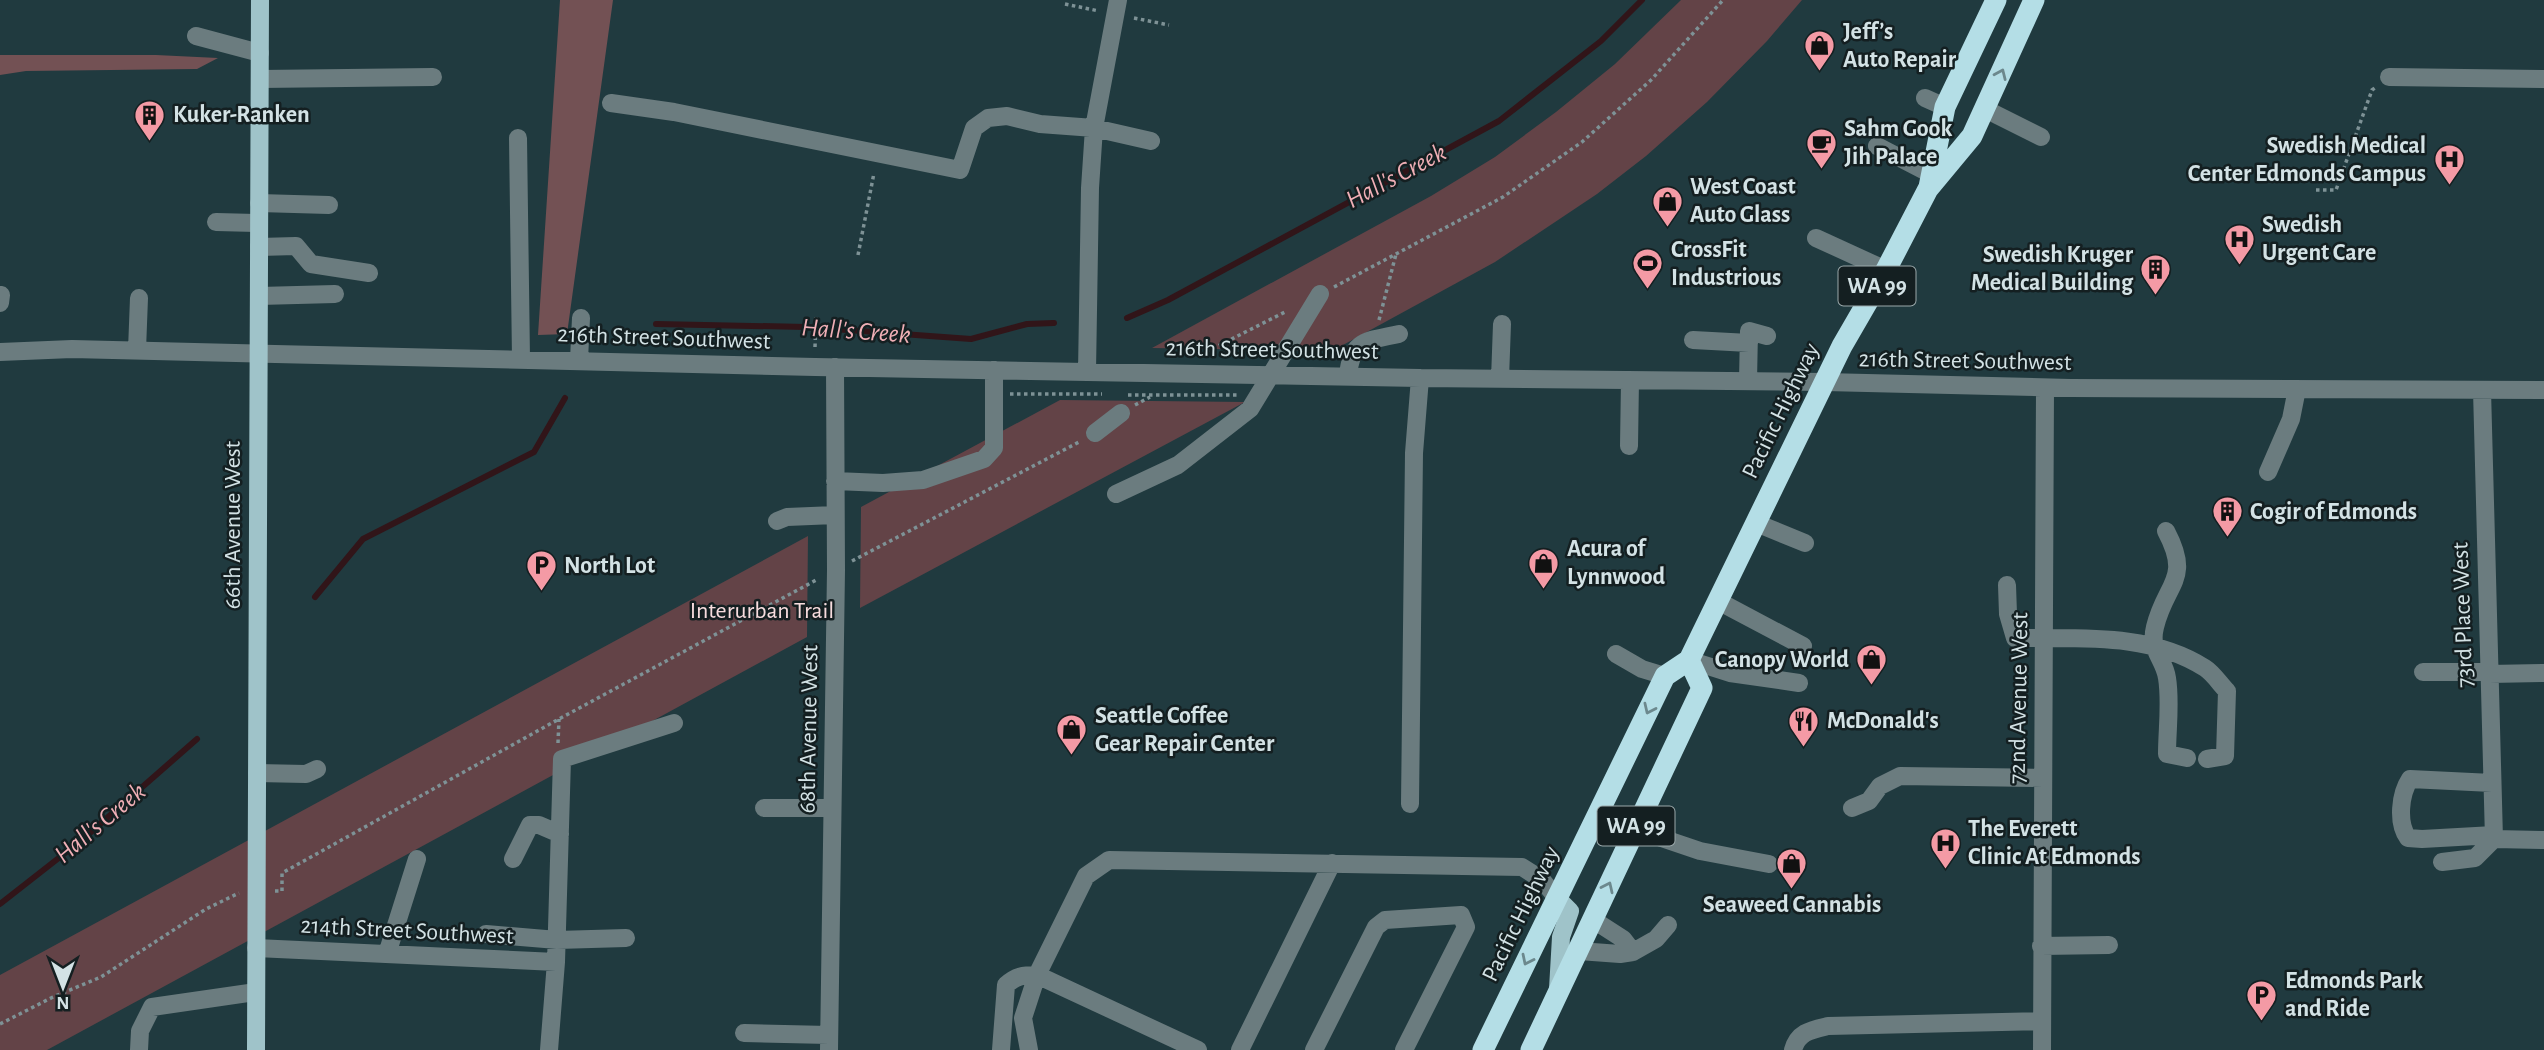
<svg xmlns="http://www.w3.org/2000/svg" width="2544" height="1050" font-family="'Alegreya Sans',sans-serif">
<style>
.green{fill:#634347}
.forest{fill:#735154}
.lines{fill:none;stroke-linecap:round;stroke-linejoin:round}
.stream{stroke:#311519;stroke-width:6}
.path{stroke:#7e9296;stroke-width:3.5;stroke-dasharray:3.5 3.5;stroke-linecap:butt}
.minor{stroke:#6b7c7f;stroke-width:18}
.major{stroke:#9fc3c9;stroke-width:18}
.highway{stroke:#b4dee6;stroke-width:21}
.oneway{stroke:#6c888d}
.labels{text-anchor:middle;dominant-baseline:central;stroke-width:5;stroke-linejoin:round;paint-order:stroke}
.shield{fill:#141f21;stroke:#9aa8aa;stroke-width:2}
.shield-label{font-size:23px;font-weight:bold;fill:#d3e2e5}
.poi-label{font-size:24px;font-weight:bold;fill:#d3e2e5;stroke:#141f21;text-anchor:start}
.street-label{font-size:24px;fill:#d3e2e5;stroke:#141f21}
.park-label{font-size:24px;fill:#f7dcde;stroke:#141f21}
.water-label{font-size:26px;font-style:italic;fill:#f0afb6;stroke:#141f21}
</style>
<rect width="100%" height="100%" fill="#203a3f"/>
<path class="green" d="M1681 0H1802L1767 41 1707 102 1646 156 1597 194 1495 262 1332 351 1152 348 1431 196 1495 157 1556 112 1615 64Z
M1060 400 1245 402 860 608 861 507Z
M808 536 807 637 47 1050H0V975Z"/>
<path class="forest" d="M560 0H613L567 334 538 335Z
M0 55H156L218 58 197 69 26 71 0 75Z"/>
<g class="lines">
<path class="stream" d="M1127 318 1168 300 1499 121 1601 41 1642 0
M656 324 806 327 971 339 1027 324 1054 323
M315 597 363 539 534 452 565 398
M0 904 83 839 197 739"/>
<path class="path" d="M1065 4 1099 11
M1134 18 1169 25
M2316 190H2336L2372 90 2376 87
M858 255 874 173
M1334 287 1503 197 1582 142 1651 80 1723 0
M1379 320 1396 254
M815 347 816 317
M1200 355 1287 311
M1010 394H1102
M1128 395H1239
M1135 405 1150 397
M852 561 1081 441
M558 743 559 719
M275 891H282V873L311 857 559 719 818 579
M0 1024 53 997 101 977 206 909 239 893"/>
<path class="minor" d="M196 36 260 53
M2389 77 2544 79
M260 79 433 77
M1925 98 1945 107
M611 103 674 112 960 170 974 128 988 118 1007 116 1040 124 1094 128 1151 141
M1985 109 2041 137
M518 138 521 359
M1877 146 1931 174
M259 203 329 205
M216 222 259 223
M1816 238 1886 270
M259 247 296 246 311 264 369 273
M259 296 335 294
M0 303 1 295
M1693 340 1749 343
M137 350 139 298
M0 352 72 349 815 367 1420 378 1825 382 2070 388 2544 390
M579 360 581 318
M1087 372 1090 188 1094 128 1118 0
M1348 376C1351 339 1367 341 1399 334
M1500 379 1502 324
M1748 381 1749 331 1767 336
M2482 390 2494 839
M1095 433 1121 413
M1629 446 1630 380
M2268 472 2291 419 2297 389
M835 481 883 483 923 480 984 459 994 448V370
M1116 494 1178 465 1250 409 1320 294
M777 521 787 517 835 515
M1756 523 1805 543
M2166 531C2192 580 2166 582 2155 627 2149 651 2164 658 2167 678 2171 702 2167 730 2167 754L2187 758
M2007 585 2008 614 2015 638C2078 639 2149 632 2205 668 2213 673 2220 684 2227 691L2225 756 2207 759
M1718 601 1803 646
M1616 654 1642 669 1665 676
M1689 660 1730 673 1799 683
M2423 672H2489
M2489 674 2544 673
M257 773 306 774 317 769
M2492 783 2410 779C2400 794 2397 823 2408 838L2422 839 2494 835
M1410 804 1414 453 1420 378
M764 808H832
M1852 808 1869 801 1880 786 1900 776 2043 778
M1635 829 1700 851 1769 864
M2494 839 2544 840
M513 859 530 825H539L560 834
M2442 862 2475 858 2494 839
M486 934 557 940 626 938
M2041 946 2109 945
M256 948 556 962
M1579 951 1620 954 1633 952 1623 939 1592 919
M1633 952 1656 939 1668 925
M387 954 417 859
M744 1033 829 1035
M139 1050 140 1031 152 1007 256 992
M549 1050 556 962 562 759 674 723
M829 1050 836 570 835 367
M1001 1050 1006 985C1016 976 1023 975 1037 975L1198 1050
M1029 1050 1023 1018 1037 975 1086 876 1109 860 1522 867 1541 879 1558 899
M1240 1050 1332 863
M1314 1050 1376 927 1385 920 1461 915 1466 927 1404 1050
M1793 1050C1798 1032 1811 1030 1828 1026L2042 1021
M2042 1050 2045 388"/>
<path class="major" d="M1558 899 1570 911 1561 937 1558 989
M256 1050 260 0"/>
<path class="highway" d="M1929 187 1945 107 1996 0
M1483 1050 1665 676 1689 660 1842 346 1886 270 1928 189 1972 136 2034 0
M1531 1050 1702 688 1689 660"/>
</g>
<defs><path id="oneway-chevron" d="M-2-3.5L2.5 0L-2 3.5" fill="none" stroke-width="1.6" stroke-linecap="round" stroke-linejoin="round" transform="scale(1.75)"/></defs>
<g class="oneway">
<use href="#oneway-chevron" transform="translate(2001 74) rotate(-66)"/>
<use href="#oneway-chevron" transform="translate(1649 709) rotate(115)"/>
<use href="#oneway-chevron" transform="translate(1608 887) rotate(-65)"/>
<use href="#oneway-chevron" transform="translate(1527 960) rotate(116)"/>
</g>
<defs>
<symbol id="shop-pin" viewBox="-11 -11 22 30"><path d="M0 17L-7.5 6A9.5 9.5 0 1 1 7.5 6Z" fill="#f49aa5" stroke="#141f21"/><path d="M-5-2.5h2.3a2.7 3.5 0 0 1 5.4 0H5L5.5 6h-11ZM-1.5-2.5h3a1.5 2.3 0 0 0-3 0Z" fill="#111"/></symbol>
<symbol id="building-pin" viewBox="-11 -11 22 30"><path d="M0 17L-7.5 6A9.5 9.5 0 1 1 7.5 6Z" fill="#f49aa5" stroke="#141f21"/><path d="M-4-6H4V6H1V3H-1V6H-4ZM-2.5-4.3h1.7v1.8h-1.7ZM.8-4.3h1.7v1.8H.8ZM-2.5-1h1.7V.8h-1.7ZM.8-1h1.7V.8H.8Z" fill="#111"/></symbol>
<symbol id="cafe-pin" viewBox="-11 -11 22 30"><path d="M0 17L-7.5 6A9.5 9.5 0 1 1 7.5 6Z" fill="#f49aa5" stroke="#141f21"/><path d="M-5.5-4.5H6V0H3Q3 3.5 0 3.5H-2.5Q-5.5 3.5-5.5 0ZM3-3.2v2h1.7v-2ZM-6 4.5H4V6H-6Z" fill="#111"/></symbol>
<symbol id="hospital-pin" viewBox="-11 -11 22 30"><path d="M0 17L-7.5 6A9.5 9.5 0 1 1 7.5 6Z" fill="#f49aa5" stroke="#141f21"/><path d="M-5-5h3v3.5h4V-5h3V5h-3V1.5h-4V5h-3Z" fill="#111"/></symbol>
<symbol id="stadium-pin" viewBox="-11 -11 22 30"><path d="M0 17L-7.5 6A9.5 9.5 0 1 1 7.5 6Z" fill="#f49aa5" stroke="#141f21"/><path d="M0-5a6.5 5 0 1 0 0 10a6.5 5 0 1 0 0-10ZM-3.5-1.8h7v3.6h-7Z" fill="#111"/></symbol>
<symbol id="parking-pin" viewBox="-11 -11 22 30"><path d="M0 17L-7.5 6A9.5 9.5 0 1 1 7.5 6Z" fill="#f49aa5" stroke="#141f21"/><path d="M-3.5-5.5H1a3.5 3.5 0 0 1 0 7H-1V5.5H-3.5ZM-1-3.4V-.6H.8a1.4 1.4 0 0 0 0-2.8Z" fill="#111"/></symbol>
<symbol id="restaurant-pin" viewBox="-11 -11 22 30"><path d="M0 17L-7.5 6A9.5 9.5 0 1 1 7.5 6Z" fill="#f49aa5" stroke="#141f21"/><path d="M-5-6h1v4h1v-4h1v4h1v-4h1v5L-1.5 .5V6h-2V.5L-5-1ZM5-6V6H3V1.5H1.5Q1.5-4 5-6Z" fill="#111"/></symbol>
</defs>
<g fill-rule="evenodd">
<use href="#shop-pin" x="1802" y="28" width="35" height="47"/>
<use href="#building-pin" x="132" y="98" width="35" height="47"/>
<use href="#cafe-pin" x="1804" y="126" width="35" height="47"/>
<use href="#hospital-pin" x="2432" y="142" width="35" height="47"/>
<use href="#shop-pin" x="1650" y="184" width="35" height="47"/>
<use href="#hospital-pin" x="2222" y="222" width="35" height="47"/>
<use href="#stadium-pin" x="1630" y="246" width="35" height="47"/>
<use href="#building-pin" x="2138" y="252" width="35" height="47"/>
<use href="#building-pin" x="2210" y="494" width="35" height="47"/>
<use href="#shop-pin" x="1526" y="546" width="35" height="47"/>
<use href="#parking-pin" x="524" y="548" width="35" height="47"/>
<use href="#shop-pin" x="1854" y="642" width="35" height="47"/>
<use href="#restaurant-pin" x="1786" y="704" width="35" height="47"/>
<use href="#shop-pin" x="1054" y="712" width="35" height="47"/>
<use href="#hospital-pin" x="1928" y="826" width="35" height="47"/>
<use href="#shop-pin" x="1774" y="846" width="35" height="47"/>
<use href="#parking-pin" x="2244" y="978" width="35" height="47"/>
</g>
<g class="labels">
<g class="shield">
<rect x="1838.5" y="266.5" width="77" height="39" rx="5"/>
<rect x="1597.5" y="806.5" width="77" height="39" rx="5"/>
</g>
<g class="shield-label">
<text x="1877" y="286">WA 99</text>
<text x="1636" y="826">WA 99</text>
</g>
<g class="poi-label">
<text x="1843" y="32">Jeff’s<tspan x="1843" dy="28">Auto Repair</tspan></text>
<text x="173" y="115">Kuker-Ranken</text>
<text x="1844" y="129">Sahm Gook<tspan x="1844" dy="28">Jih Palace</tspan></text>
<text x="2426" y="146" text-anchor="end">Swedish Medical<tspan x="2426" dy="28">Center Edmonds Campus</tspan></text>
<text x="1690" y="187">West Coast<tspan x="1690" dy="28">Auto Glass</tspan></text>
<text x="2262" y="225">Swedish<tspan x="2262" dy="28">Urgent Care</tspan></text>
<text x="1671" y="250">CrossFit<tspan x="1671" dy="28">Industrious</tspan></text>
<text x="2133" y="255" text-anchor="end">Swedish Kruger<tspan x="2133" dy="28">Medical Building</tspan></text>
<text x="2250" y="512">Cogir of Edmonds</text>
<text x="1567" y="549">Acura of<tspan x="1567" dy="28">Lynnwood</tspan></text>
<text x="564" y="566">North Lot</text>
<text x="1849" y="660" text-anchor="end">Canopy World</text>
<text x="1095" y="716">Seattle Coffee<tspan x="1095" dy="28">Gear Repair Center</tspan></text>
<text x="1827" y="721">McDonald's</text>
<text x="1968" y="829">The Everett<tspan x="1968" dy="28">Clinic At Edmonds</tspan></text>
<text x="1792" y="905" text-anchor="middle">Seaweed Cannabis</text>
<text x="2285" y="981">Edmonds Park<tspan x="2285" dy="28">and Ride</tspan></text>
</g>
<g class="street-label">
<text transform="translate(664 338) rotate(2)">216th Street Southwest</text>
<text transform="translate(1272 350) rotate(1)">216th Street Southwest</text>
<text transform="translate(1965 361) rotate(1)">216th Street Southwest</text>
<text transform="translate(1781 411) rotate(-64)">Pacific Highway</text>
<text transform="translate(233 525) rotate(-90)">66th Avenue West</text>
<text transform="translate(2463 615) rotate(-92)">73rd Place West</text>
<text transform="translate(2019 698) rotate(-89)">72nd Avenue West</text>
<text transform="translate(809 729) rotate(-89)">68th Avenue West</text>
<text transform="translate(1521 914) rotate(-64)">Pacific Highway</text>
<text transform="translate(407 931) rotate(3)">214th Street Southwest</text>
</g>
<g class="park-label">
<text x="762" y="611">Interurban Trail</text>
</g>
<g class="water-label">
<text transform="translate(1396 176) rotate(-28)">Hall's Creek</text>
<text transform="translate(856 331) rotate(4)">Hall's Creek</text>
<text transform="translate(100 823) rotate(-40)">Hall's Creek</text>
</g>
</g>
<g transform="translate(63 987) rotate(180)" stroke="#141f21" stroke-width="5" paint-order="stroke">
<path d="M0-5L12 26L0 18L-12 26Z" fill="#d3e2e5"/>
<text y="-10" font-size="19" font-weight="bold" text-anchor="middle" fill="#d3e2e5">N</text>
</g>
</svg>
